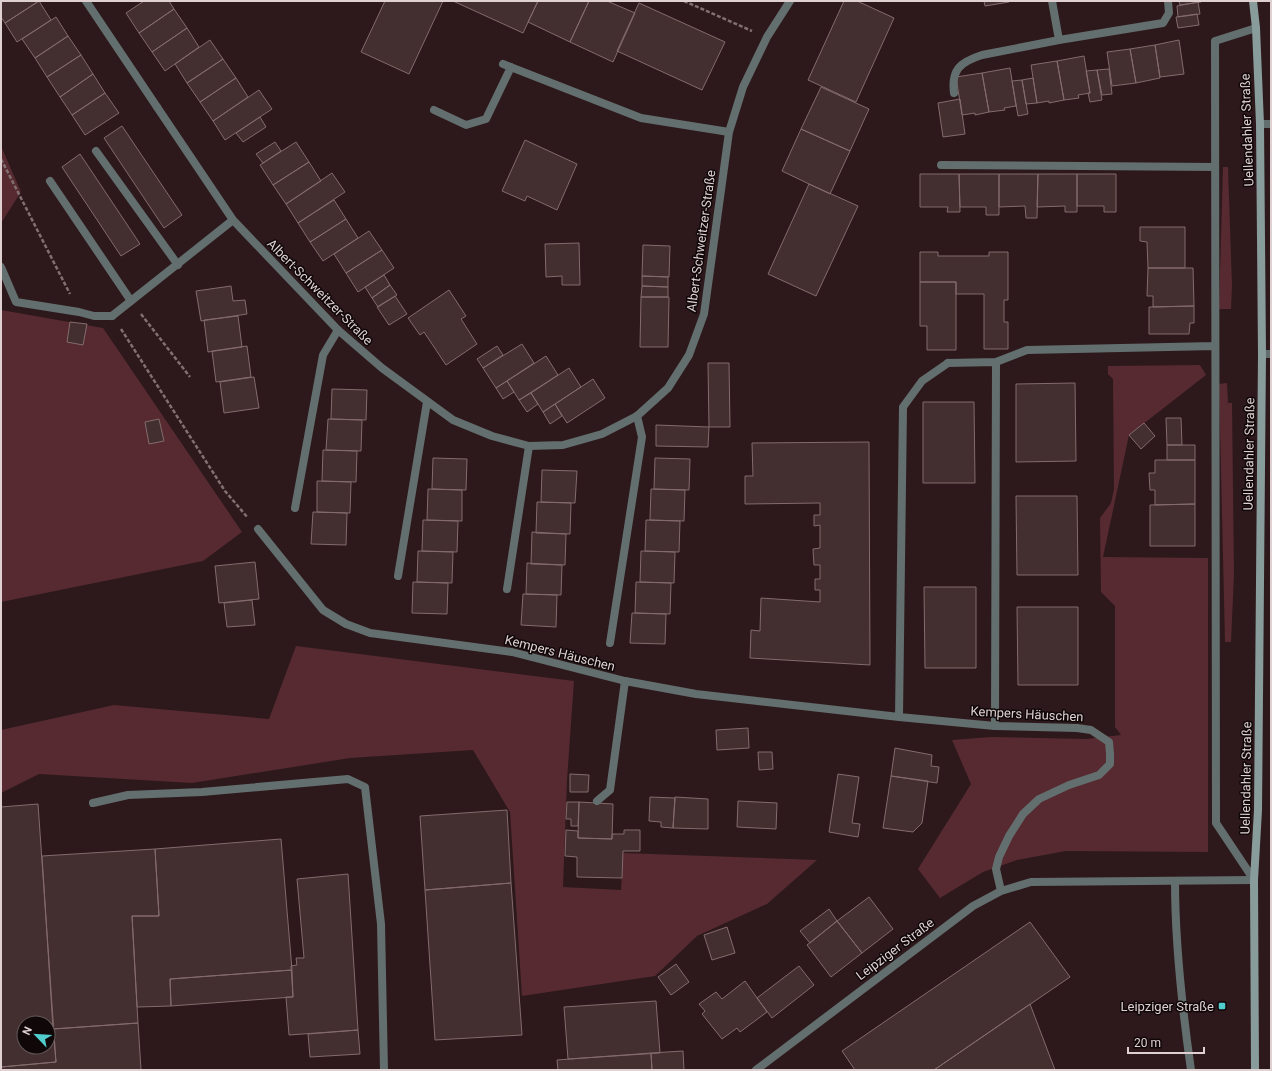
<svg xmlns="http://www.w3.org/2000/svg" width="1272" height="1071" font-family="Roboto,sans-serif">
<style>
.green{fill:#562a30}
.building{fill:#432e30;stroke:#846b6d;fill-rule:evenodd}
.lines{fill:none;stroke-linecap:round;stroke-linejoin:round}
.path{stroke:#817071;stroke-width:2.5;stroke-dasharray:4 2;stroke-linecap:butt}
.lane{stroke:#636e6e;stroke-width:8}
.street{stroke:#636e6e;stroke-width:8}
.secondary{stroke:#899c9c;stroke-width:8}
.poi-dot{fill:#52cdcd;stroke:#0f0708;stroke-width:1.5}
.labels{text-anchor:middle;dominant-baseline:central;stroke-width:3;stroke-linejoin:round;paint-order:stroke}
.street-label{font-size:13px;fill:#dfd1d2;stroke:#0f0708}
.poi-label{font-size:13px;fill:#dfd1d2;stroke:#0f0708;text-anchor:end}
</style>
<rect width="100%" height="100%" fill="#2d191b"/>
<path class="green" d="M1 146 21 192 1 223Z
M1223 167H1228L1232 286 1231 309H1219Z
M1 310 103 328 242 532 203 561 1 602Z
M1200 365 1206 375 1129 435 1103 557 1208 558V852L1066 851 1017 860 983 872 940 898 918 869 971 784 952 740 991 737 1086 739 1121 735 1115 727V606L1101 592 1100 518 1111 503 1114 489 1113 379 1108 374V366Z
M1227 383 1228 403H1232L1234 574 1231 642H1225L1219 384Z
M296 646 574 681 567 780 563 887 621 890 623 853 817 860 767 904 697 936 655 976 522 996 510 812 473 750 350 758 192 783 39 774 1 793V730L114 705 269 719Z"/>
<path class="building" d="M1 1H39L5 23 1 17Z
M39 1 51 20 17 42 5 23Z
M144 1H169L174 9 139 33 126 13Z
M385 1H443L409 74 361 52Z
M453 1H538L523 33Z
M538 1H589L570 42 528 22Z
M589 1H607L635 13 613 62 570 42Z
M844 1H857L894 18 856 102 808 80Z
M984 1H1009V2L985 6Z
M1179 1H1201V2L1180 5Z
M1198 2 1200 14 1178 17 1177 6Z
M639 3 725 42 702 90 617 51Z
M174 9 187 28 152 52 139 33Z
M1197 14 1199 25 1178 28 1176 17Z
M56 17 68 36 35 58 22 39Z
M187 28 199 47 165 71 152 52Z
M68 36 81 55 47 77 35 58Z
M210 40 223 59 187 83 175 64Z
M1179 40 1184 74 1160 77 1155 45Z
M1155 45 1160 78 1136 83 1130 49Z
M1130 49 1136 83 1112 86 1107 52Z
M81 55 93 74 60 97 47 77Z
M1084 56 1090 93 1078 95 1079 98 1064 100 1057 61Z
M223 59 236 78 200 102 187 83Z
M1057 61 1064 100 1049 103V101L1037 103 1031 65Z
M1010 68 1016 106 1004 108 1005 110 989 112 982 73Z
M1109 69 1112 94 1102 95 1097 70Z
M1097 70 1102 100 1090 102 1088 93H1090L1086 71Z
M982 73 989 112 975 115V113L962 115 956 77Z
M93 74 105 93 72 115 60 97Z
M236 78 248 97 213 121 200 102Z
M1033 78 1037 103 1026 104 1022 80Z
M1022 80 1028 114 1018 116 1012 81Z
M821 87 869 109 850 151 801 129Z
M259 90 272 109 225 140 213 121Z
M105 93 119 113 85 135 72 115Z
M960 99 965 134 943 137 938 103Z
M260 117 266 127 243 142 236 133Z
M122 126 182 215 164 228 104 138Z
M801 129 850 151 830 194 782 171Z
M525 140 577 164 557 210 527 196 525 201 502 191Z
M275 142 281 151 263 163 256 154Z
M296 142 309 162 273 185 260 165Z
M80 154 140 244 121 256 62 167Z
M309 162 321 181 286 204 273 185Z
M332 173 345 192 298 223 286 204Z
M920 174H959L960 212H947L948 207H920Z
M959 174H999V215H986V207H960Z
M999 174H1038L1037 218H1026L1025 206 999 207Z
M1038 174H1077V212H1065V206L1037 207Z
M1077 174H1116V212H1104V206H1077Z
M809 184 858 206 816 296 768 274Z
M334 200 346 219 310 242 298 223Z
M346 219 358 238 323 261 310 242Z
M1140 227H1185V268H1148L1147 242 1140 241Z
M369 231 382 250 346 273 334 254Z
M579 243 580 285H562V276L546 277 545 244Z
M643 245 670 246 669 277 642 276Z
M382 250 394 268 358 292 346 273Z
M920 252H938V256H989V252H1008V300H1004V322H1008V349H984V294H956V282H920Z
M1148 268H1193L1194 306 1153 307V296H1147Z
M384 275 390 285 372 298 365 287Z
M642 276 668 277V287L642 286Z
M920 282H956V350H927V326H920Z
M390 285 397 295 378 307 372 298Z
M231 286 233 301 245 300 247 314 201 321 196 291Z
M642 286 668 287V297H641Z
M449 290 466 316 461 319 477 344 446 365 424 332 420 335 408 318Z
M395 296 407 314 389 325 377 307Z
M641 297H669L668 347H640Z
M1194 306V323H1190L1189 334H1149V307Z
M238 316 242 347 208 352 204 320Z
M70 322 87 324 83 345 67 342Z
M522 344 534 363 496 388 483 368Z
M247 346 251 377 216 382 212 351Z
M497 346 503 355 483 368 477 359Z
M546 356 558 375 519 400 507 381Z
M708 363H729L730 427H709Z
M569 368 581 387 543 412 531 393Z
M254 377 259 408 224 413 220 382Z
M593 379 605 398 567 423 555 404Z
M507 381 514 392 503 399 496 388Z
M1075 383 1076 461 1016 462V384Z
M332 389 367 390 366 420 331 419Z
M531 393 538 404 527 412 519 400Z
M923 402H974L975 483H923Z
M555 404 562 416 550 424 543 412Z
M1166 418H1181L1182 445H1167Z
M159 419 164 441 149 444 145 422Z
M328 419 362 420 361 451 326 450Z
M1144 423 1155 436 1141 449 1129 435Z
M656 425 709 427 708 447 656 446Z
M869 442 870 665 750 658 751 630 760 631 761 598 820 602V590H815V579H820V565H814L813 549 820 548V525L814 526V515H820V503L745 504V476H753L752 443Z
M1167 445H1195V460H1167Z
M323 450 357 451 356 482 322 481Z
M433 458 467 459 466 490 432 489Z
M655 458 690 459 689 490 654 489Z
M1155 460H1195V504L1155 505V490H1150L1149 473H1155Z
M542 470 577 471 575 503 541 502Z
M317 481 351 482 350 513 317 512Z
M428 489 462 490V521L427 520Z
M651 489 685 490 684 521 650 520Z
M1016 496H1077L1078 575H1017Z
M537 502 571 503 570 534 536 533Z
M1195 504V546H1150V505Z
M313 512 347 513 346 545 311 544Z
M423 520 458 521 457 552 422 551Z
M646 520 680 521 679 552 645 551Z
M532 532 566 534 565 565 531 564Z
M418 551 453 552 452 583 417 582Z
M641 551 675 552 674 583 640 582Z
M255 562 259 599 219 603 215 566Z
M527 563 562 565 561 595 526 594Z
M413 582 448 583 447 614 412 613Z
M636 582 671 583 670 614 635 613Z
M924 587H976V668H925Z
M523 594 557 595 556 627 521 625Z
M252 600 255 625 227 627 224 603Z
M1017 607H1078V685H1018Z
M632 613 666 614 665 644 630 643Z
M748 728 749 748 717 750 716 730Z
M895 748 932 755 931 766 939 767 937 783 891 776Z
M758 752H772L773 769 759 770Z
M570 774 589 775 588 792H570Z
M838 774 859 777 852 823 860 824 858 837 829 832Z
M891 776 928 781 922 823 913 832 883 828Z
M650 797 675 798 673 828 661 827V822L649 821Z
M675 797 708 799V829L673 828Z
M738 801 777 803 776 829 737 827Z
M567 802H579L578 826H571V819H566Z
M579 802 613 804 612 839 578 838Z
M38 804 56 1062 1 1067V807ZM24 1023H48V1047H24Z
M507 810 511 883 425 890 420 816Z
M566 830 578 831V838L612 839V834H624V830H640V851H623L622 878 577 877V857L565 856Z
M281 839 292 970 170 979 171 1006 137 1007 132 916H159L155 849Z
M155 849 159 916H132L138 1023 53 1029 42 856Z
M348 874 358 1030 289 1035 286 997H293L291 966 297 965 296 958H304L297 879Z
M511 883 522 1035 435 1040 425 890Z
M869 897 893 929 862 953 837 921Z
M829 909 837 921 810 943 800 931Z
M837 921 862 953 831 977 807 945Z
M1030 922 1070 977 934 1070H855L842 1051Z
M727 927 735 953 712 960 704 935Z
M676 964 689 982 671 995 658 977Z
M799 966 814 985 772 1018 757 998Z
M292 970 293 997 171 1006 170 979Z
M745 981 767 1012 740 1032 737 1028 722 1039 702 1014 705 1011 699 1004 716 992 722 999Z
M656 1001 660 1053 568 1059 564 1007Z
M1030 1004 1055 1070H934Z
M138 1023 141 1070H1V1067L56 1062 53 1029Z
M358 1030 360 1054 310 1057 308 1034Z
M683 1051 684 1070H652L651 1053Z
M651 1053 652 1070H558L557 1060Z"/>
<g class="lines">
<path class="path" d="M684 1 752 31
M1 159 70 294
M141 314 190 377
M121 329 225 491 248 518"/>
<path class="lane" d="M86 1 157 107
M1052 1 1059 40
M954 93C951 70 960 62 982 55L1059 40 1163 23 1169 13 1168 1
M434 110 466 125 486 119 511 67
M1260 124H1271
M96 151 178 265
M941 165 1215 167
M50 181 131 301
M1 267 16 302 79 312 94 316H112
M1262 354H1271
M948 363 996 362 1027 350 1215 346
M295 508 323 355 338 330
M398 576 427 402
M507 589 529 446
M610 643 642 437 637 416
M995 726 996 362
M597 801 610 790 625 681
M93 803 128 795 202 792 348 779 365 787 381 924 384 1070
M1254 880 1216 823 1215 41 1256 28
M1175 881C1175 944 1182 1007 1191 1070"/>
<path class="street" d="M503 64 641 118 729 132
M157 107 233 220 338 330 382 368 453 420 492 436 529 446 563 445 602 434 637 416 668 388 689 355 704 314 729 132 743 87 767 37 790 1
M112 316 233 220
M258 529 323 610 346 624 370 633 512 652 625 681 696 694 899 717 995 726 1077 728 1091 730 1109 742 1110 754V764L1099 775 1069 785 1039 799 1023 814 1009 836 999 857 996 869 1001 891
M899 717 903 407 922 381 948 363
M756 1070 973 906 1001 891 1031 882 1254 880"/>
<path class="secondary" d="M1253 1 1256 28 1260 124 1262 354 1258 810 1254 880 1255 1070"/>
</g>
<rect class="poi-dot" x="1218" y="1002" width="8" height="8" rx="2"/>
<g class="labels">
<g class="street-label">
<text transform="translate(1247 130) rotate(-92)">Uellendahler Straße</text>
<text transform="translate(701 241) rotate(-82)">Albert-Schweitzer-Straße</text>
<text transform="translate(320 292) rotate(45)">Albert-Schweitzer-Straße</text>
<text transform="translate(1249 454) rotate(-89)">Uellendahler Straße</text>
<text transform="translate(560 653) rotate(14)">Kempers Häuschen</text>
<text transform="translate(1027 714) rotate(3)">Kempers Häuschen</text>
<text transform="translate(1246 778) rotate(-89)">Uellendahler Straße</text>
<text transform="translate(895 949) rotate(-37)">Leipziger Straße</text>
</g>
<g class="poi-label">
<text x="1214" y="1006">Leipziger Straße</text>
</g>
</g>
<rect width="1272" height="1071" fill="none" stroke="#dfd1d2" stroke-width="4"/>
<g transform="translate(36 1035) rotate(295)"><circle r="19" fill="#0f0708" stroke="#625859"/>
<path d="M0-3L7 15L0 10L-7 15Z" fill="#52cdcd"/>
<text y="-6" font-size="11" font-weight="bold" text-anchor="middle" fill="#dfd1d2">N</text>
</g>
<path d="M1128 1047v6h76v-6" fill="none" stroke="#dfd1d2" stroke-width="2"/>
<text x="1134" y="1047" font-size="12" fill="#dfd1d2" stroke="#0f0708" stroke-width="3" paint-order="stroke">20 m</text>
</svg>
